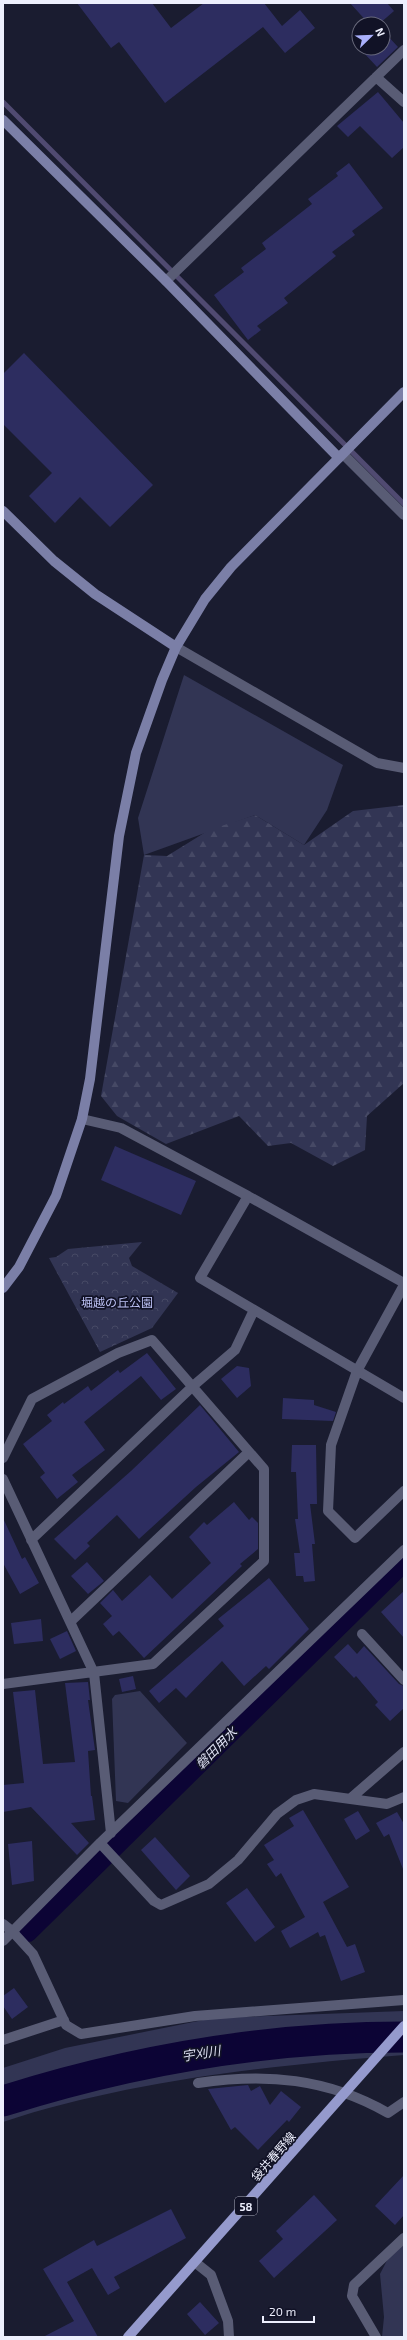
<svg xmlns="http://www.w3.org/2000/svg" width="407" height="2340" font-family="'Exo 2','Noto Sans JP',sans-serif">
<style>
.green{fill:#323554}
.forest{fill:url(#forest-firs)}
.park{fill:url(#park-crowns)}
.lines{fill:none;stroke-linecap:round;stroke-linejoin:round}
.stream{stroke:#504a71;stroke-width:5}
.canal{stroke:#0c0435;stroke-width:18}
.river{stroke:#0c0435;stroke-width:31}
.building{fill:#2d2d60}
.street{stroke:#595c75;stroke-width:10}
.secondary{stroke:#7b7fa7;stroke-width:10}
.primary{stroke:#959acd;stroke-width:10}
.labels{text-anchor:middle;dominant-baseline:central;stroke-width:3.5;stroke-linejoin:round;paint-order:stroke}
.shield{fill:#111226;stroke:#abadbc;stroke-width:1}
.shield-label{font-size:11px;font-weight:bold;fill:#edeffd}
.park-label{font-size:12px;fill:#bcc1f4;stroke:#111226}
.street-label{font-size:12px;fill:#edeffd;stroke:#111226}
.water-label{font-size:13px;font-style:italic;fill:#dddff1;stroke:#111226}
</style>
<defs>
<pattern id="forest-firs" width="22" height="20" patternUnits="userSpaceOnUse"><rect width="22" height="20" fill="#323554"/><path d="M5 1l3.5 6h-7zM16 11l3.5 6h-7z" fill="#464965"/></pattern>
<pattern id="park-crowns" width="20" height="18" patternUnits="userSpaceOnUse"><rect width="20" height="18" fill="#323554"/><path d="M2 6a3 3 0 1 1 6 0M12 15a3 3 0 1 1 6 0" fill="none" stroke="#464965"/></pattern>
</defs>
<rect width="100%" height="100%" fill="#1a1c30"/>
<path class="green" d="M184 675 343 765 327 810 304 845 255 815 144 855 138 818Z
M140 1691 187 1743 128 1803 116 1801 112 1699 115 1695Z
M404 2011V2055C274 2065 127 2081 3 2122V2068L65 2048 213 2018Z
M404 2233V2337H382L384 2317 380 2274 398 2239Z"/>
<path class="forest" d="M404 805V1083L367 1116 365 1150 333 1166 291 1143 268 1146 239 1116 166 1144 117 1116 101 1096 144 855 167 856 209 830 255 815 304 845 353 811Z"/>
<path class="park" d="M142 1242 129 1258 132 1266 178 1293 152 1328 100 1352 49 1258 56 1257 68 1249Z"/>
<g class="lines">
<path class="stream" d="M3 102 404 504"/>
<path class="canal" d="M28 1933 404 1563"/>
<path class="river" d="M3 2101C133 2060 268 2037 404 2037"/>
</g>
<path class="building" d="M77 3H152L171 28 204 3H264L282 26 300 10 315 28 285 53 263 27 165 103 119 42 111 48Z
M350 3H387L394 11 379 24H369Z
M385 33 398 47 377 67 364 53 369 48H383Z
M378 92 404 123V147L392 158 360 126 348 137 337 126Z
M349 163 383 208 352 231 355 235 332 252 336 256 284 298 288 303 257 326 261 330 248 340 214 295 244 272 241 268 266 249 262 243 312 204 308 199 338 176 336 173Z
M24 353 153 485 110 527 80 497 55 523 29 496 52 473 3 424V374Z
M115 1146 196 1181 181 1215 101 1180Z
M147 1353 176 1389 161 1400 141 1376 84 1422 105 1450 72 1475 78 1482 57 1499 40 1477 45 1473 23 1444 52 1421 47 1415 63 1402 64 1404 88 1386 91 1391 118 1370 120 1373Z
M237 1366 249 1368 251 1386 237 1398 221 1379Z
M283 1398 314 1400V1405L336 1412 333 1421 282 1419Z
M200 1405 239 1452 196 1487 139 1539 117 1515 87 1543 90 1546 75 1560 54 1539 131 1471Z
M292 1445H316L317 1504H310L315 1544H312L315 1581 304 1582 303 1576H296L294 1553H300L295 1519H298L296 1472H291Z
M234 1502 249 1520 252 1517 258 1523V1549L240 1564 242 1566 144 1658 119 1631 113 1636 103 1624 112 1616 100 1603 113 1590 122 1601 150 1575 172 1599 211 1563 189 1537 204 1522 207 1525Z
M3 1518 22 1559 25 1557 39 1583 20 1594 3 1563Z
M87 1562 104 1581 88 1594 71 1576Z
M269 1578 309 1629 269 1669 266 1666 244 1686 222 1661 186 1698 176 1688 159 1703 149 1691 224 1626 218 1619Z
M404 1591V1638L381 1612Z
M41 1619 43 1641 14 1644 11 1623Z
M67 1631 76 1651 60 1659 50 1639Z
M348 1644 357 1654 364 1646 399 1684 404 1686V1708L390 1721 375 1705 378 1702 356 1676 354 1678 334 1657Z
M133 1676 136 1689 122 1692 119 1679Z
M88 1682 90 1700H88L95 1750 88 1751 91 1796H92L95 1820 71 1823 89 1843 77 1855 31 1807 3 1812V1785L24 1783 13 1692 35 1690 43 1764 75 1762 65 1683Z
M303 1810 349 1887 323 1902 347 1947 355 1944 365 1972 341 1981 325 1935 320 1937 318 1932 290 1948 281 1931 305 1917 281 1873 276 1877 267 1864 274 1860 264 1845 294 1826 289 1818Z
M358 1811 370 1831 356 1840 344 1819Z
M397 1812 404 1824 403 1869 389 1834 384 1837 376 1823Z
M155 1837 190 1876 176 1890 141 1850Z
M32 1841 34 1881 12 1885 8 1844Z
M247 1888 275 1927 255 1942 226 1903Z
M14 1988 28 2007 12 2019 3 2006V1996Z
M248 2085 251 2091 260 2086 270 2105 281 2091 301 2107 289 2122 287 2120 258 2150 235 2127 231 2130 208 2089Z
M404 2175V2215L395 2225 375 2206Z
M314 2195 337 2220 274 2278 259 2261 283 2239 276 2231Z
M171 2209 186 2238 114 2277 120 2288 108 2295 92 2268 67 2282 98 2337H43L74 2321 43 2269 94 2240 97 2246Z
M200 2302 219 2323 205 2335 187 2314Z"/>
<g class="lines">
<path class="street" d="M376 77 404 102
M166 281 404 50
M343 454 404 515
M176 647 377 763 404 768
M82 1119 121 1128 248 1196 200 1278 404 1398
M248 1196 404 1283
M404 1285 357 1371 331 1445 328 1511 355 1538 404 1491
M3 1458 32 1399 118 1353 152 1340 264 1469V1561L153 1664 3 1684
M3 1479 94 1673 111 1833
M31 1540 193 1386 235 1350 254 1310
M70 1622 249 1452
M362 1634 404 1680
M351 1798 404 1752
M100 1843 154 1901 161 1905 209 1884 238 1860 277 1814 296 1800 314 1794 387 1804 404 1797
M3 1924 12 1931 33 1954 66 2025 81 2034 195 2016 404 2000
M3 1941 100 1843 404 1550
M3 2040 64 2020
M198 2083C266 2073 327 2078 388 2113L404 2102
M196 2263 211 2275 228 2321 229 2337
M376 2337 352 2296 354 2285 404 2238"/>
<path class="secondary" d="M3 120 166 281 339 458
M3 511 54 561 95 594 176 647
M3 1288 19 1267 56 1196 82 1119 90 1079 119 836 136 753 162 680 176 647 205 599 231 567 404 392"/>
<path class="primary" d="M128 2337 404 2026"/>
</g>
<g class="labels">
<rect class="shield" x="235" y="2197" width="22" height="18" rx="3"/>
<g class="shield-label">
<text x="246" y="2206">58</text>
</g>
<g class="park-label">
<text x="117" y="1302">堀越の丘公園</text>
</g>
<g class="street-label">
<text transform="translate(273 2156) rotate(-49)">袋井春野線</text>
</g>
<g class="water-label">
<text transform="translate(216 1748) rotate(-45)">磐田用水</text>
<text transform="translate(201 2053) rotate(-9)">宇刈川</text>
</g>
</g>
<rect width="407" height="2340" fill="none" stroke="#edeffd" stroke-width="8"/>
<g transform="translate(371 36) rotate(67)"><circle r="19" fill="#111226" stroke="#696a7c"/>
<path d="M0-3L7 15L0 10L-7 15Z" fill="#aab0fc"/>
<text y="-6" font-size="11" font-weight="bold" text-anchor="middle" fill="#edeffd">N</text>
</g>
<path d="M263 2316v6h51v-6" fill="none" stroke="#edeffd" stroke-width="2"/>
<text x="269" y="2316" font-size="12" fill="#edeffd" stroke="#111226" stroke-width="3" paint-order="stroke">20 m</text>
</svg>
